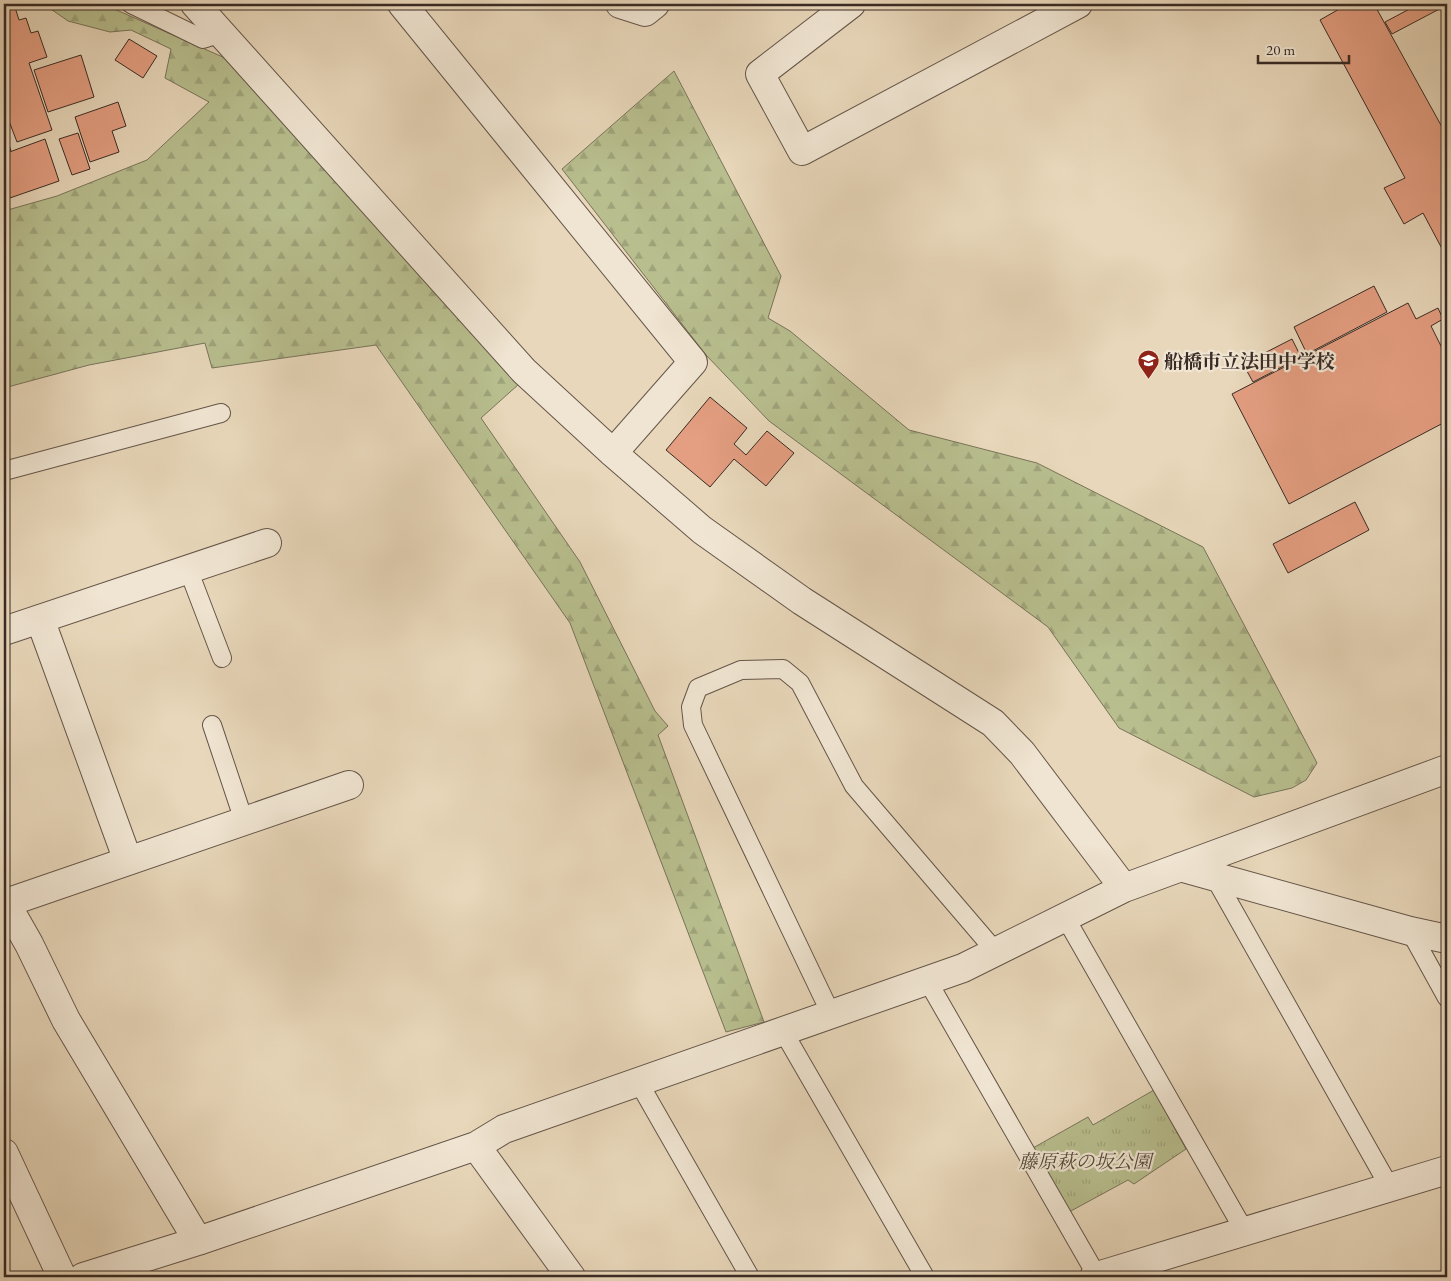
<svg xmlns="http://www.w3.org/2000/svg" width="1451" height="1281" font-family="'EB Garamond','Noto Serif JP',serif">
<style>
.grass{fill:url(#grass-tufts);stroke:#78745a}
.forest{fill:url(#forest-firs);stroke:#78745a}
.building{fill:#e49e81;stroke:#392b25}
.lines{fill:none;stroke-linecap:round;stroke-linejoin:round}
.service-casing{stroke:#65564a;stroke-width:20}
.minor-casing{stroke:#65564a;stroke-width:30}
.service{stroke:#f0e5d2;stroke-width:18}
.minor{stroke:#f0e5d2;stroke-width:28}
.labels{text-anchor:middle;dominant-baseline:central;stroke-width:4.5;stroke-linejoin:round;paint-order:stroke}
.poi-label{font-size:19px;font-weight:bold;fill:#392b25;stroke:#f0e5d2;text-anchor:start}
.park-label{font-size:19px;font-style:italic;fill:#52483a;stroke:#f0e5d2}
</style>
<defs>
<pattern id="grass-tufts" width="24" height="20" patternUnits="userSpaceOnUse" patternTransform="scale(1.25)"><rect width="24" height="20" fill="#b8be8e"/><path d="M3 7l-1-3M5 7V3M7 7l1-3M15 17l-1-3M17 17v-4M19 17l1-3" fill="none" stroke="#9fa37a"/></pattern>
<pattern id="forest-firs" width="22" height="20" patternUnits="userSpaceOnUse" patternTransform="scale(1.25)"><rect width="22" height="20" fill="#b8be8e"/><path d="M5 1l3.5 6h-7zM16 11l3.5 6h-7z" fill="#9fa37a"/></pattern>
</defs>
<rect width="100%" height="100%" fill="#e8d7ba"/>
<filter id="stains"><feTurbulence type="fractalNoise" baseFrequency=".004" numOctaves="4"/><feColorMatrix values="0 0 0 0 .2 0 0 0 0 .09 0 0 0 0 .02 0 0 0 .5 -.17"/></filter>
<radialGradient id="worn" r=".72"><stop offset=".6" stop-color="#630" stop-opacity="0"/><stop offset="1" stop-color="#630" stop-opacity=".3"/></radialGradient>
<path class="grass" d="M1154 1090 1186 1149 1134 1184 1128 1180 1069 1212 1033 1148 1088 1117 1093 1125Z"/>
<path class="forest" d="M47 4H103L234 62 519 384 481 418 580 562 655 711 668 726 658 735 764 1022 726 1032 570 623 376 345 212 368 205 343 89 365 4 388V211L57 196 147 160 209 102 165 78 171 49 131 30 110 32 68 21 48 7Z
M674 71 781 276 768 318 790 331 909 430 1037 463 1203 547 1317 763 1306 780 1292 788 1254 797 1119 728 1048 627 769 421 706 355 562 169Z"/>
<path class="building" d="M4 4H14L19 20 26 18 31 33 38 31 47 57 29 63 52 130 17 142 4 108Z
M1348 4H1374L1447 136V258L1423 213 1404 224 1384 188 1405 178 1320 20Z
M1419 4 1447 5 1392 34 1385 22Z
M129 39 157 56 143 78 115 60Z
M81 55 94 97 48 112 34 70Z
M118 102 126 126 112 131 119 152 90 162 75 117Z
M4 129 11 151 4 154Z
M78 133 90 169 72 175 59 139Z
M45 139 59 181 4 200V154Z
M1374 286 1387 312 1307 354 1294 327Z
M1408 303 1416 319 1438 308 1443 319 1431 326 1447 358V421L1289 504 1232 394Z
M1292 339 1301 357 1253 382 1243 364Z
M710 397 747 428 734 444 746 455 767 431 794 453 766 486 734 459 710 487 666 450Z
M1355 502 1369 530 1288 573 1273 544Z"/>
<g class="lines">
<defs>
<path id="service" d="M131 4 203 39 222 33
M4 471 221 413
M188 569 222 658
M212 725 244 821
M1215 878 1389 1186
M1065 917 1245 1232
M1410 931 1447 998
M927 980 1097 1276
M831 1014 693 725 691 707 698 688 741 670 783 669 800 683 854 786 996 952
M783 1031 925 1277
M639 1083 750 1277"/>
<path id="minor" d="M195 4 524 371 613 453 702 530 802 601 993 723 1022 753 1124 888
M402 4 693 362 613 453
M620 4 645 12 655 4
M851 4 760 74 802 151 1078 4
M40 619 128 861
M4 631 267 543
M1180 867 1410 931 1447 939
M4 900 29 944 66 1020 198 1241
M6 903 349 785
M476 1146 571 1277
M4 1153 62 1277
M83 1277 198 1241 476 1146 504 1129 963 968 1124 888 1447 769
M1094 1277 1447 1170"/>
</defs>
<use href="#service" class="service-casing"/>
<use href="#minor" class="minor-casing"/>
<use href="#service" class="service"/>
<use href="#minor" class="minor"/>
</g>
<defs>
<symbol id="school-pin" viewBox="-11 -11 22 30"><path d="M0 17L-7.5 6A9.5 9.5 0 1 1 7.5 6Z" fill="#8f2418" stroke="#f0e5d2"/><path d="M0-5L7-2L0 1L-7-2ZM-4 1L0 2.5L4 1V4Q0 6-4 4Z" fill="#fff"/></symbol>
</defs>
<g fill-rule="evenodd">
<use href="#school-pin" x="1136" y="348" width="25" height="34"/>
</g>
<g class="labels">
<g class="poi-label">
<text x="1164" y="361">船橋市立法田中学校</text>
</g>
<g class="park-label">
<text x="1085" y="1161">藤原萩の坂公園</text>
</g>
</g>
<rect width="1451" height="1281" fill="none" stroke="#e8d7ba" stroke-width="20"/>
<rect x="5" y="5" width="1441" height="1271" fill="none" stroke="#392b25" stroke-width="2.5"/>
<rect x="10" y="10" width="1431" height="1261" fill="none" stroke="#392b25"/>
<path d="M1258 55v8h91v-8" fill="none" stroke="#392b25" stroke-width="2.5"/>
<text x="1266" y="55" font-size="15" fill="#392b25" stroke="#f0e5d2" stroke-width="4" paint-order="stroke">20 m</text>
<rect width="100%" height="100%" filter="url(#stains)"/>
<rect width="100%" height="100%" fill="url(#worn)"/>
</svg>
